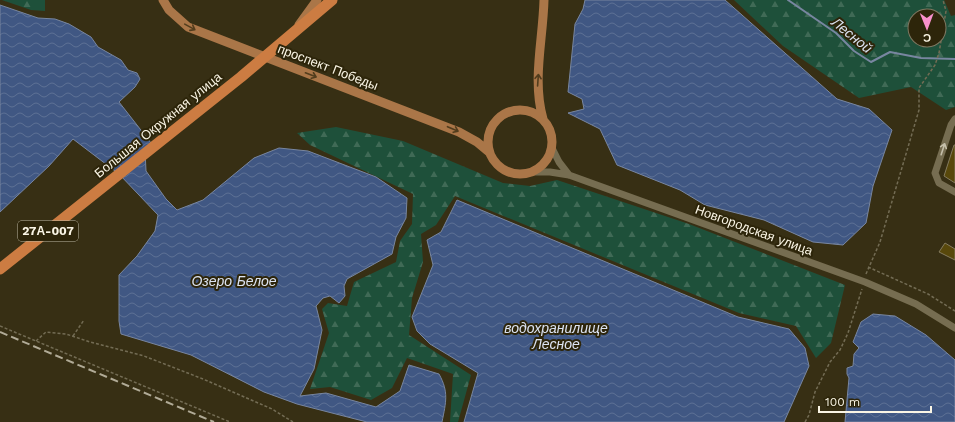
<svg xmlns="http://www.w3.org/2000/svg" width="955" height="422" font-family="'Work Sans',sans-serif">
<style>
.forest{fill:url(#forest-firs);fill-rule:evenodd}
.water{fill:url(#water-waves);stroke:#7886a0}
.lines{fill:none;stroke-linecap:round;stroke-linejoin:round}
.stream{stroke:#7886a0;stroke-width:2}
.building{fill:#58480b;stroke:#847b5e}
.path{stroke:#736c54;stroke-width:1.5;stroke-dasharray:3 2;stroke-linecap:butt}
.minor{stroke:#766d51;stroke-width:7}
.major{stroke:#aa7648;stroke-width:9}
.highway{stroke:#cc7c42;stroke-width:11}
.rail{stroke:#b1ab97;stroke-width:2;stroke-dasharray:8 4;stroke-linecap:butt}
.oneway{stroke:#523d1d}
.oneway2{stroke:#c5bfaa}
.labels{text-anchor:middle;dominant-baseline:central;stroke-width:4;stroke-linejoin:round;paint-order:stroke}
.shield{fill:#2d250a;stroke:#bcb7a3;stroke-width:1}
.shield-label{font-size:12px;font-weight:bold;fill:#faf5e5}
.street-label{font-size:13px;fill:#faf5e5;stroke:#2d250a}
.water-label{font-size:14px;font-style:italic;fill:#dce3f2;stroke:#2d250a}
</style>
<defs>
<pattern id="forest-firs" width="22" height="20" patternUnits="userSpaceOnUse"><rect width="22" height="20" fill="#1e503a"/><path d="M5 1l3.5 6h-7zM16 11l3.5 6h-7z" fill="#406a56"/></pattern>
<pattern id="water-waves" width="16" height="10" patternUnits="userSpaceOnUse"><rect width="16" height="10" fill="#405783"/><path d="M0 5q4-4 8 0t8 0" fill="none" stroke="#5c7094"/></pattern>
</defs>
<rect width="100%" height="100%" fill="#372f14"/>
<path class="forest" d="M2 0H45V11L31 10Z
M734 0H944L951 16 955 15V107L946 110 911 87 859 98 783 46ZM915 16H939V40H915Z
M336 127 403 141 503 183 530 186 557 180 689 224 845 285 831 343 816 358 796 326 739 313 455 196 436 225 421 234 423 262 412 298 409 335 471 375 458 422H450L453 374 407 358 392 388 371 400 330 387 310 389 329 333 322 309 328 303 347 306 354 282 396 262 400 241 412 224 413 194 310 145 297 133Z"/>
<path class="water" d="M585 0H725L837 99 869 109 892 130 873 186 866 223 843 245 813 242 764 220 705 205 680 190 617 165 600 129 568 113 584 109 582 99 568 92 575 24 583 9Z
M0 5 38 18 55 19 69 24 91 37 98 47 121 60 128 70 137 73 140 79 135 87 119 102 151 143 145 150 146 171 166 199 177 210 203 200 254 158 279 148 308 151 376 177 407 198 406 218 396 237 392 254 347 279 344 286 345 296 339 303 330 296 323 298 316 306 322 330 314 369 300 396 326 393 376 407 400 391 409 365 439 374C449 392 446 402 442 422H367L297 404 264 392 191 355 121 334 119 321V275L137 256 155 231 158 215 119 174 73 139 49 166 0 212Z
M457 200 738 317 789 329 805 348 809 366 784 422H464L478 373 430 344 417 331 412 317 433 265 427 240 441 232Z
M873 314 895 316 926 335 955 360V422H845L849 378 847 374V368L853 366 854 354 859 348 853 342 861 322Z"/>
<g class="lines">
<path class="stream" d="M788 0 836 33 854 51 871 62 890 52 921 58 955 59"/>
</g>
<path class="building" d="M954 145H955V183L944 176Z
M945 243 955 249V260L939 252Z"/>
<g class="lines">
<path class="path" d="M868 267 928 294 955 311
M866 274 880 242 919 110V88L935 65 939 53 946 11 943 0
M0 326 230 422
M73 336 84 320
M36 341 46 332 66 334 90 342 144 356 203 379 272 409 293 422
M805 422 809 415 815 392 830 362 840 350 848 333 862 289"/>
<path class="minor" d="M955 119 951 125 935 173 939 183 955 192
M552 148 559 162 569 175
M532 172H550L569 175 865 282 916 304 955 328"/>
<path class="major" d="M163 0 169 10 188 27 459 132 477 142 489 152
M299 25 317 0
M488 142a32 32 0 1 1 64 0a32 32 0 1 1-64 0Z
M543 119C532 80 543 40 544 0"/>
<path class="highway" d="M0 269 241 77 332 0"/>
<path class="rail" d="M0 332 214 422"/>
</g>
<defs><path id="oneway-shaft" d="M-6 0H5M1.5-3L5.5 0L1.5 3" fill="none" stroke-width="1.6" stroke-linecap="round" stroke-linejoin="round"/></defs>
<g class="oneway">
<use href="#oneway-shaft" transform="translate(190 27) rotate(29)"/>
<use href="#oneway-shaft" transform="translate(311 75) rotate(21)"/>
<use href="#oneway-shaft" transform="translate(538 80) rotate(-86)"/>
<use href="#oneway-shaft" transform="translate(453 129) rotate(23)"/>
</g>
<use class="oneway2" href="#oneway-shaft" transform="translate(943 149) rotate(-72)"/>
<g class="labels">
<rect class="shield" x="18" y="221" width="60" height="20" rx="3"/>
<g class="shield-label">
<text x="48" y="231">27А-007</text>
</g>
<g class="street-label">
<text transform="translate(328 67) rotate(21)">проспект Победы</text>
<text transform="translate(158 125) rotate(-39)">Большая Окружная улица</text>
<text transform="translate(754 230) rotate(20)">Новгородская улица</text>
</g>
<g class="water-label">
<text transform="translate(852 35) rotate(39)">Лесной</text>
<text x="234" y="281">Озеро Белое</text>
<text x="556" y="328">водохранилище<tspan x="556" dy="16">Лесное</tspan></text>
</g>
</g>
<g transform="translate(927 28) rotate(179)"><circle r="19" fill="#2d250a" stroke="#7f7862"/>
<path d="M0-3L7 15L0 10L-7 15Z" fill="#f890cc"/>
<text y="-6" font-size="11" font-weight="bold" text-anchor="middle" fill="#faf5e5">С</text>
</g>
<path d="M819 406v6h112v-6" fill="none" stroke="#faf5e5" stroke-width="2"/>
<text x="825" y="406" font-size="12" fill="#faf5e5" stroke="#2d250a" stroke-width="3" paint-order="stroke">100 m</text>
</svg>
